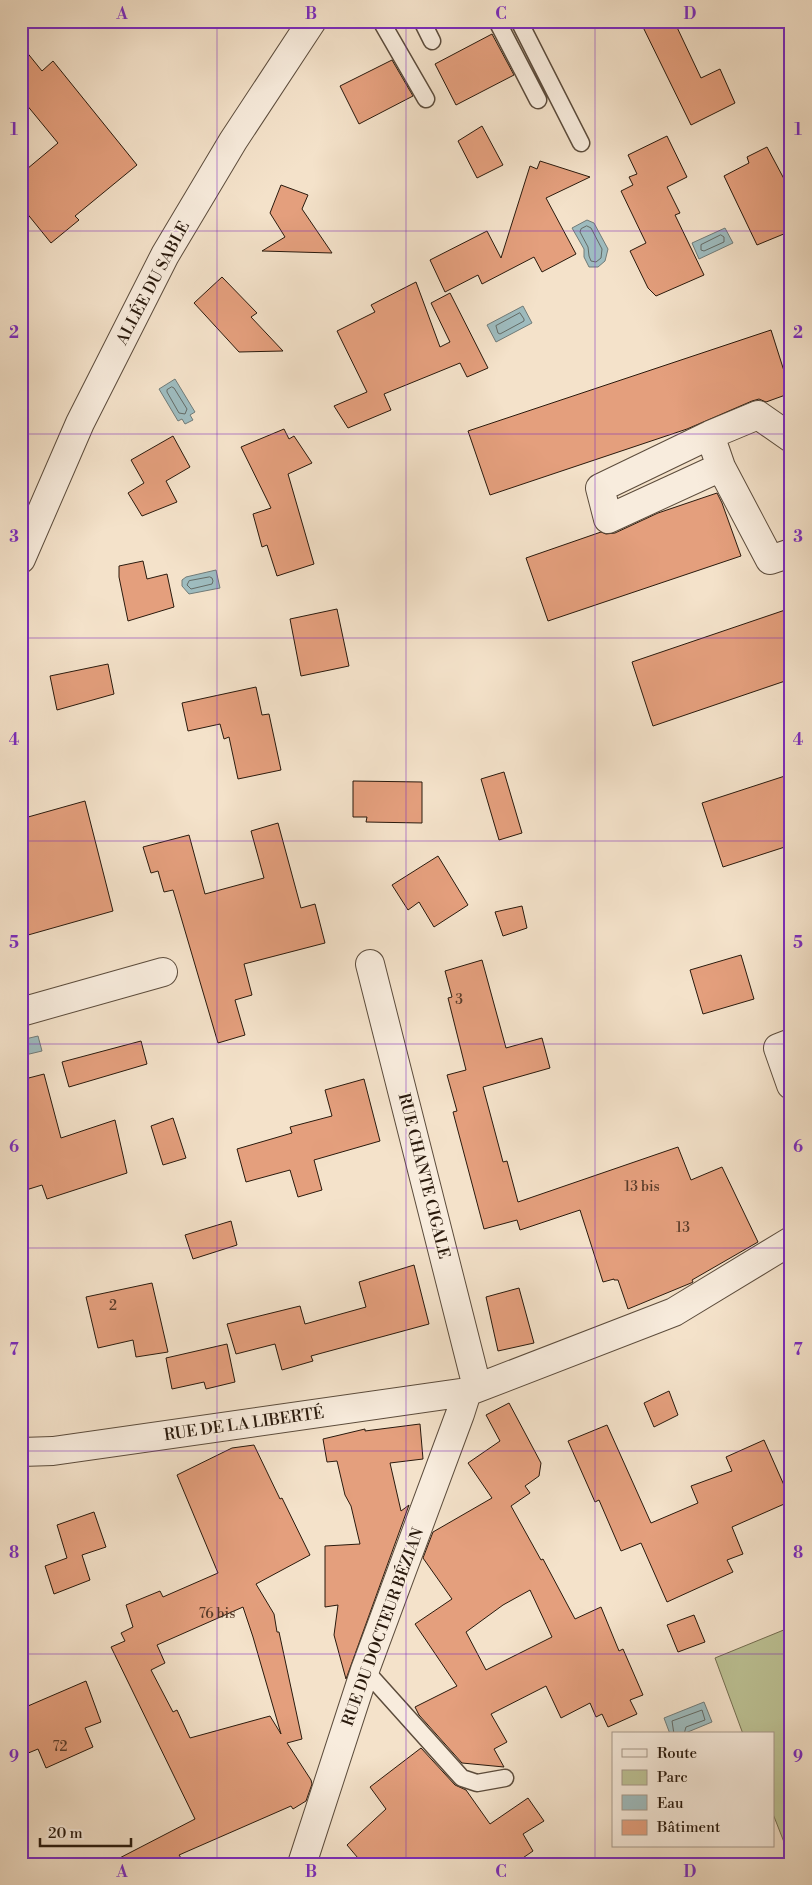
<svg xmlns="http://www.w3.org/2000/svg" width="812" height="1885" font-family="'Libre Bodoni',serif">
<style>
.green{fill:#bdc396;stroke:#746e52}
.water{fill:#9ebcbf;stroke:#707b78}
.lines{fill:none;stroke-linecap:round;stroke-linejoin:round}
.shore{stroke:#646b66;stroke-width:1}
.building{fill:#e49f7d;stroke:#2a1a0d;fill-rule:evenodd}
.lane-casing{stroke:#5c4c3c;stroke-width:19}
.street-casing{stroke:#5c4c3c;stroke-width:30}
.lane{stroke:#f8ecdd;stroke-width:16}
.street{stroke:#f8ecdd;stroke-width:28}
.grid{fill:none;stroke:#7b2cbf;stroke-width:1;stroke-opacity:0.55}
.labels{text-anchor:middle;dominant-baseline:central;stroke-width:4;stroke-linejoin:round;paint-order:stroke}
.number-label{font-size:14px;fill:#583b29}
.street-label{font-size:16px;fill:#2a1a0d;stroke:#f8ecdd}
.neatline{fill:none;stroke:#7b2cbf;stroke-width:2}
.grid-label{font-size:16px;text-anchor:middle;font-weight:bold;fill:#7b2cbf}
</style>
<rect width="100%" height="100%" fill="#f4e2ca"/>
<filter id="stains"><feTurbulence type="fractalNoise" baseFrequency=".004" numOctaves="4"/><feColorMatrix values="0 0 0 0 .2 0 0 0 0 .09 0 0 0 0 .02 0 0 0 .5 -.17"/></filter>
<radialGradient id="worn" r=".72"><stop offset=".6" stop-color="#630" stop-opacity="0"/><stop offset="1" stop-color="#630" stop-opacity=".3"/></radialGradient>
<path class="green" d="M791 1627V1860L773 1814V1734H743L715 1658Z"/>
<path class="water" d="M587 220 594 223 608 249 605 261 598 267H589L584 257V249L572 228Z
M725 228 733 243 699 259 692 243Z
M523 306 532 323 496 342 487 325Z
M175 379 195 412 190 415 193 420 185 424 182 419 178 421 159 389Z
M216 570 220 588 189 594 182 586V580L186 577Z
M38 1036 42 1051 21 1056V1040Z
M704 1702 712 1722 683 1734H670L664 1718Z"/>
<g class="lines">
<path class="shore" d="M587 226 591 228 602 249 601 258 596 262 591 261 589 256 588 247 580 232 581 229Z
M721 235 724 237V242L704 251 701 250V245Z
M520 313 524 319V321L500 334 498 333 496 326Z
M172 387 174 388 187 409 185 414 179 413 167 392V390Z
M210 577 212 578 213 581 212 584 191 589 187 585 189 581Z
M674 1734 672 1721 702 1710 705 1720 686 1727 684 1734"/>
</g>
<path class="building" d="M640 21H674L701 78 720 69 735 103 691 125Z
M492 34 514 75 456 105 435 64Z
M21 45 42 71 53 61 137 165 75 216 79 220 51 243 21 206V174L58 143 21 98Z
M392 60 413 96 359 124 340 86Z
M482 126 503 165 477 178 458 141Z
M667 136 687 177 667 187 680 213 675 215 704 275 656 296 648 288 630 251 646 243 621 191 633 185 629 177 637 174 628 155Z
M767 147 791 192V231L757 245 724 176 749 163 747 157Z
M540 161 590 177 546 198 576 254 542 272 534 257 482 284 478 275 445 292 430 260 487 231 501 258 530 166 537 169Z
M281 185 308 195 302 209 332 253 262 251 285 237 270 213Z
M222 277 257 313 251 317 283 351 239 352 194 303Z
M416 282 440 347 450 342 431 303 450 293 488 368 467 377 460 363 384 394 391 410 348 428 334 406 367 392 337 331 375 312 371 305Z
M771 330 791 393 766 402 759 399 752 401 687 429 490 495 468 431Z
M284 429 289 439 294 436 312 463 288 474 314 564 277 576 267 545 262 547 253 514 271 508 241 447Z
M173 436 190 467 166 481 177 502 142 516 128 493 144 483 131 460Z
M717 493 722 503 741 556 548 621 526 558 601 532 606 534 615 533 658 513Z
M143 561 147 579 167 574 174 607 128 621 119 577V566Z
M791 608V679L653 726 632 662Z
M337 609 349 666 301 676 290 619Z
M108 664 114 694 57 710 50 676Z
M256 687 262 715 269 714 281 770 238 779 229 737 224 739 220 724 188 731 182 703Z
M504 772 522 833 499 840 481 779Z
M791 774V845L723 867 702 803Z
M353 781 422 782V823L366 822 367 817H353Z
M85 801 113 911 21 937V819Z
M278 823 301 908 315 904 325 943 244 964 252 995 235 1000 245 1035 218 1043 173 890 164 892 158 871 151 873 143 847 189 835 205 894 264 878 251 831Z
M438 856 468 905 434 927 419 902 408 910 392 885Z
M522 906 527 928 503 936 495 912Z
M741 955 754 999 703 1014 690 970Z
M482 960 506 1048 542 1038 550 1068 483 1087 503 1162 507 1161 518 1202 678 1147 691 1180 722 1167 758 1242 692 1280 693 1282 691 1283 628 1309 618 1280H614V1279L603 1282 580 1210 520 1230 517 1220 484 1229 453 1112 457 1111 447 1075 466 1070 448 998 452 997 445 971Z
M141 1041 147 1064 69 1087 62 1062Z
M44 1074 61 1138 115 1120 127 1173 47 1199 42 1185 26 1190 21 1177V1080Z
M364 1079 380 1141 314 1160 322 1190 298 1197 290 1170 246 1182 237 1149 292 1133 290 1127 332 1116 325 1090Z
M173 1118 186 1158 163 1165 151 1126Z
M231 1221 237 1245 193 1259 185 1235Z
M414 1265 429 1324 311 1356 313 1361 282 1370 275 1344 236 1354 227 1324 300 1306 305 1324 366 1307 359 1282Z
M152 1283 168 1352 136 1357 133 1340 98 1348 86 1297Z
M519 1288 534 1343 498 1351 486 1297Z
M227 1344 235 1382 206 1389 204 1382 172 1389 166 1358Z
M669 1391 678 1415 654 1427 644 1403Z
M509 1403 541 1463 539 1476 525 1486 530 1493 511 1506 541 1560 543 1559 575 1619 601 1607 619 1651 623 1649 643 1695 630 1700 637 1714 608 1727 602 1714 596 1717 590 1703 561 1718 546 1686 491 1714 507 1742 494 1749 504 1767 462 1763 419 1715 415 1707 457 1686 415 1624 452 1599 423 1558 433 1532 492 1498 468 1463 500 1441 486 1415ZM530 1590 552 1637 486 1670 466 1632 503 1605Z
M420 1424 423 1459 390 1463 401 1511 409 1505 346 1679 334 1635 338 1605 325 1607V1546L360 1544 351 1506 345 1495 337 1461 327 1462 323 1439 365 1429V1431Z
M607 1425 651 1523 698 1503 691 1486 732 1471 726 1457 764 1440 791 1501 732 1527 743 1554 727 1560 733 1572 667 1602 641 1543 621 1551 599 1500 595 1502 568 1441Z
M254 1445 280 1499 282 1498 310 1555 256 1584 274 1614 277 1632H279L302 1739 287 1743 311 1780 312 1784 306 1801 293 1809 291 1806 179 1855 185 1864H108L195 1819 111 1647 125 1641 121 1633 133 1627 126 1605 160 1591 163 1597 218 1573 177 1475 232 1448ZM243 1607 253 1637 281 1734 270 1716 190 1738 177 1710 173 1712 151 1670 165 1663 157 1645Z
M94 1512 106 1547 82 1555 90 1580 54 1594 45 1566 67 1558 57 1525Z
M694 1615 705 1642 678 1652 667 1625Z
M86 1681 101 1722 85 1728 93 1747 46 1768 38 1749 21 1756V1709Z
M421 1748 455 1785 466 1790 490 1824 528 1798 544 1821 523 1834 533 1851 514 1864H363L347 1845 386 1809 370 1787Z"/>
<g class="lines">
<defs>
<path id="lane" d="M381 21 426 99
M422 21 432 41
M497 21 538 100
M519 21 581 143
M365 1670 462 1778 477 1783 505 1778"/>
<path id="street" d="M710 435 721 467 608 519 600 488 710 435 758 415 791 438
M721 467 770 560 791 553
M21 559 80 423 165 255 233 141 312 21
M370 964 477 1387
M21 1012 163 972
M791 1043 778 1048 791 1085
M21 1452 53 1451 467 1392 674 1312 791 1241
M302 1864 365 1670 460 1414 467 1392"/>
</defs>
<use href="#lane" class="lane-casing"/>
<use href="#street" class="street-casing"/>
<use href="#lane" class="lane"/>
<use href="#street" class="street"/>
</g>
<path class="grid" d="M217 21V1864M406 21V1864M595 21V1864M21 231H791M21 434H791M21 638H791M21 841H791M21 1044H791M21 1248H791M21 1451H791M21 1654H791"/>
<g class="labels">
<g class="number-label">
<text x="459" y="1000">3</text>
<text x="642" y="1187">13 bis</text>
<text x="683" y="1228">13</text>
<text x="113" y="1306">2</text>
<text x="217" y="1614">76 bis</text>
<text x="60" y="1747">72</text>
</g>
<g class="street-label">
<text transform="translate(153 283) rotate(-62)">ALLÉE DU SABLE</text>
<text transform="translate(424 1176) rotate(76)">RUE CHANTE CIGALE</text>
<text transform="translate(244 1424) rotate(-8)">RUE DE LA LIBERTÉ</text>
<text transform="translate(383 1627) rotate(-70)">RUE DU DOCTEUR BÉZIAN</text>
</g>
</g>
<rect width="812" height="1885" fill="none" stroke="#f4e2ca" stroke-width="55"/>
<rect x="612" y="1732" width="162" height="115" fill="#f8ecdd" stroke="#a6988a"/>
<rect x="622" y="1749" width="25" height="8" fill="#f8ecdd" stroke="#a6988a"/>
<text x="657" y="1758" font-size="15" fill="#2a1a0d">Route</text>
<rect x="622" y="1770" width="25" height="15" fill="#bdc396" stroke="#a6988a"/>
<text x="657" y="1782" font-size="15" fill="#2a1a0d">Parc</text>
<rect x="622" y="1795" width="25" height="15" fill="#9ebcbf" stroke="#a6988a"/>
<text x="657" y="1808" font-size="15" fill="#2a1a0d">Eau</text>
<rect x="622" y="1820" width="25" height="15" fill="#e49f7d" stroke="#a6988a"/>
<text x="657" y="1832" font-size="15" fill="#2a1a0d">Bâtiment</text>
<path d="M40 1838v8h91v-8" fill="none" stroke="#2a1a0d" stroke-width="2.5"/>
<text x="48" y="1838" font-size="15" fill="#2a1a0d" stroke="#f8ecdd" stroke-width="4" paint-order="stroke">20 m</text>
<rect x="28" y="28" width="756" height="1830" class="neatline"/>
<g class="grid-label">
<text x="122" y="19">A</text>
<text x="311" y="19">B</text>
<text x="501" y="19">C</text>
<text x="690" y="19">D</text>
<text x="14" y="135">1</text>
<text x="798" y="135">1</text>
<text x="14" y="338">2</text>
<text x="798" y="338">2</text>
<text x="14" y="542">3</text>
<text x="798" y="542">3</text>
<text x="14" y="745">4</text>
<text x="798" y="745">4</text>
<text x="14" y="948">5</text>
<text x="798" y="948">5</text>
<text x="14" y="1152">6</text>
<text x="798" y="1152">6</text>
<text x="14" y="1355">7</text>
<text x="798" y="1355">7</text>
<text x="14" y="1558">8</text>
<text x="798" y="1558">8</text>
<text x="14" y="1762">9</text>
<text x="798" y="1762">9</text>
<text x="122" y="1877">A</text>
<text x="311" y="1877">B</text>
<text x="501" y="1877">C</text>
<text x="690" y="1877">D</text>
</g>
<rect width="100%" height="100%" filter="url(#stains)"/>
<rect width="100%" height="100%" fill="url(#worn)"/>
</svg>
